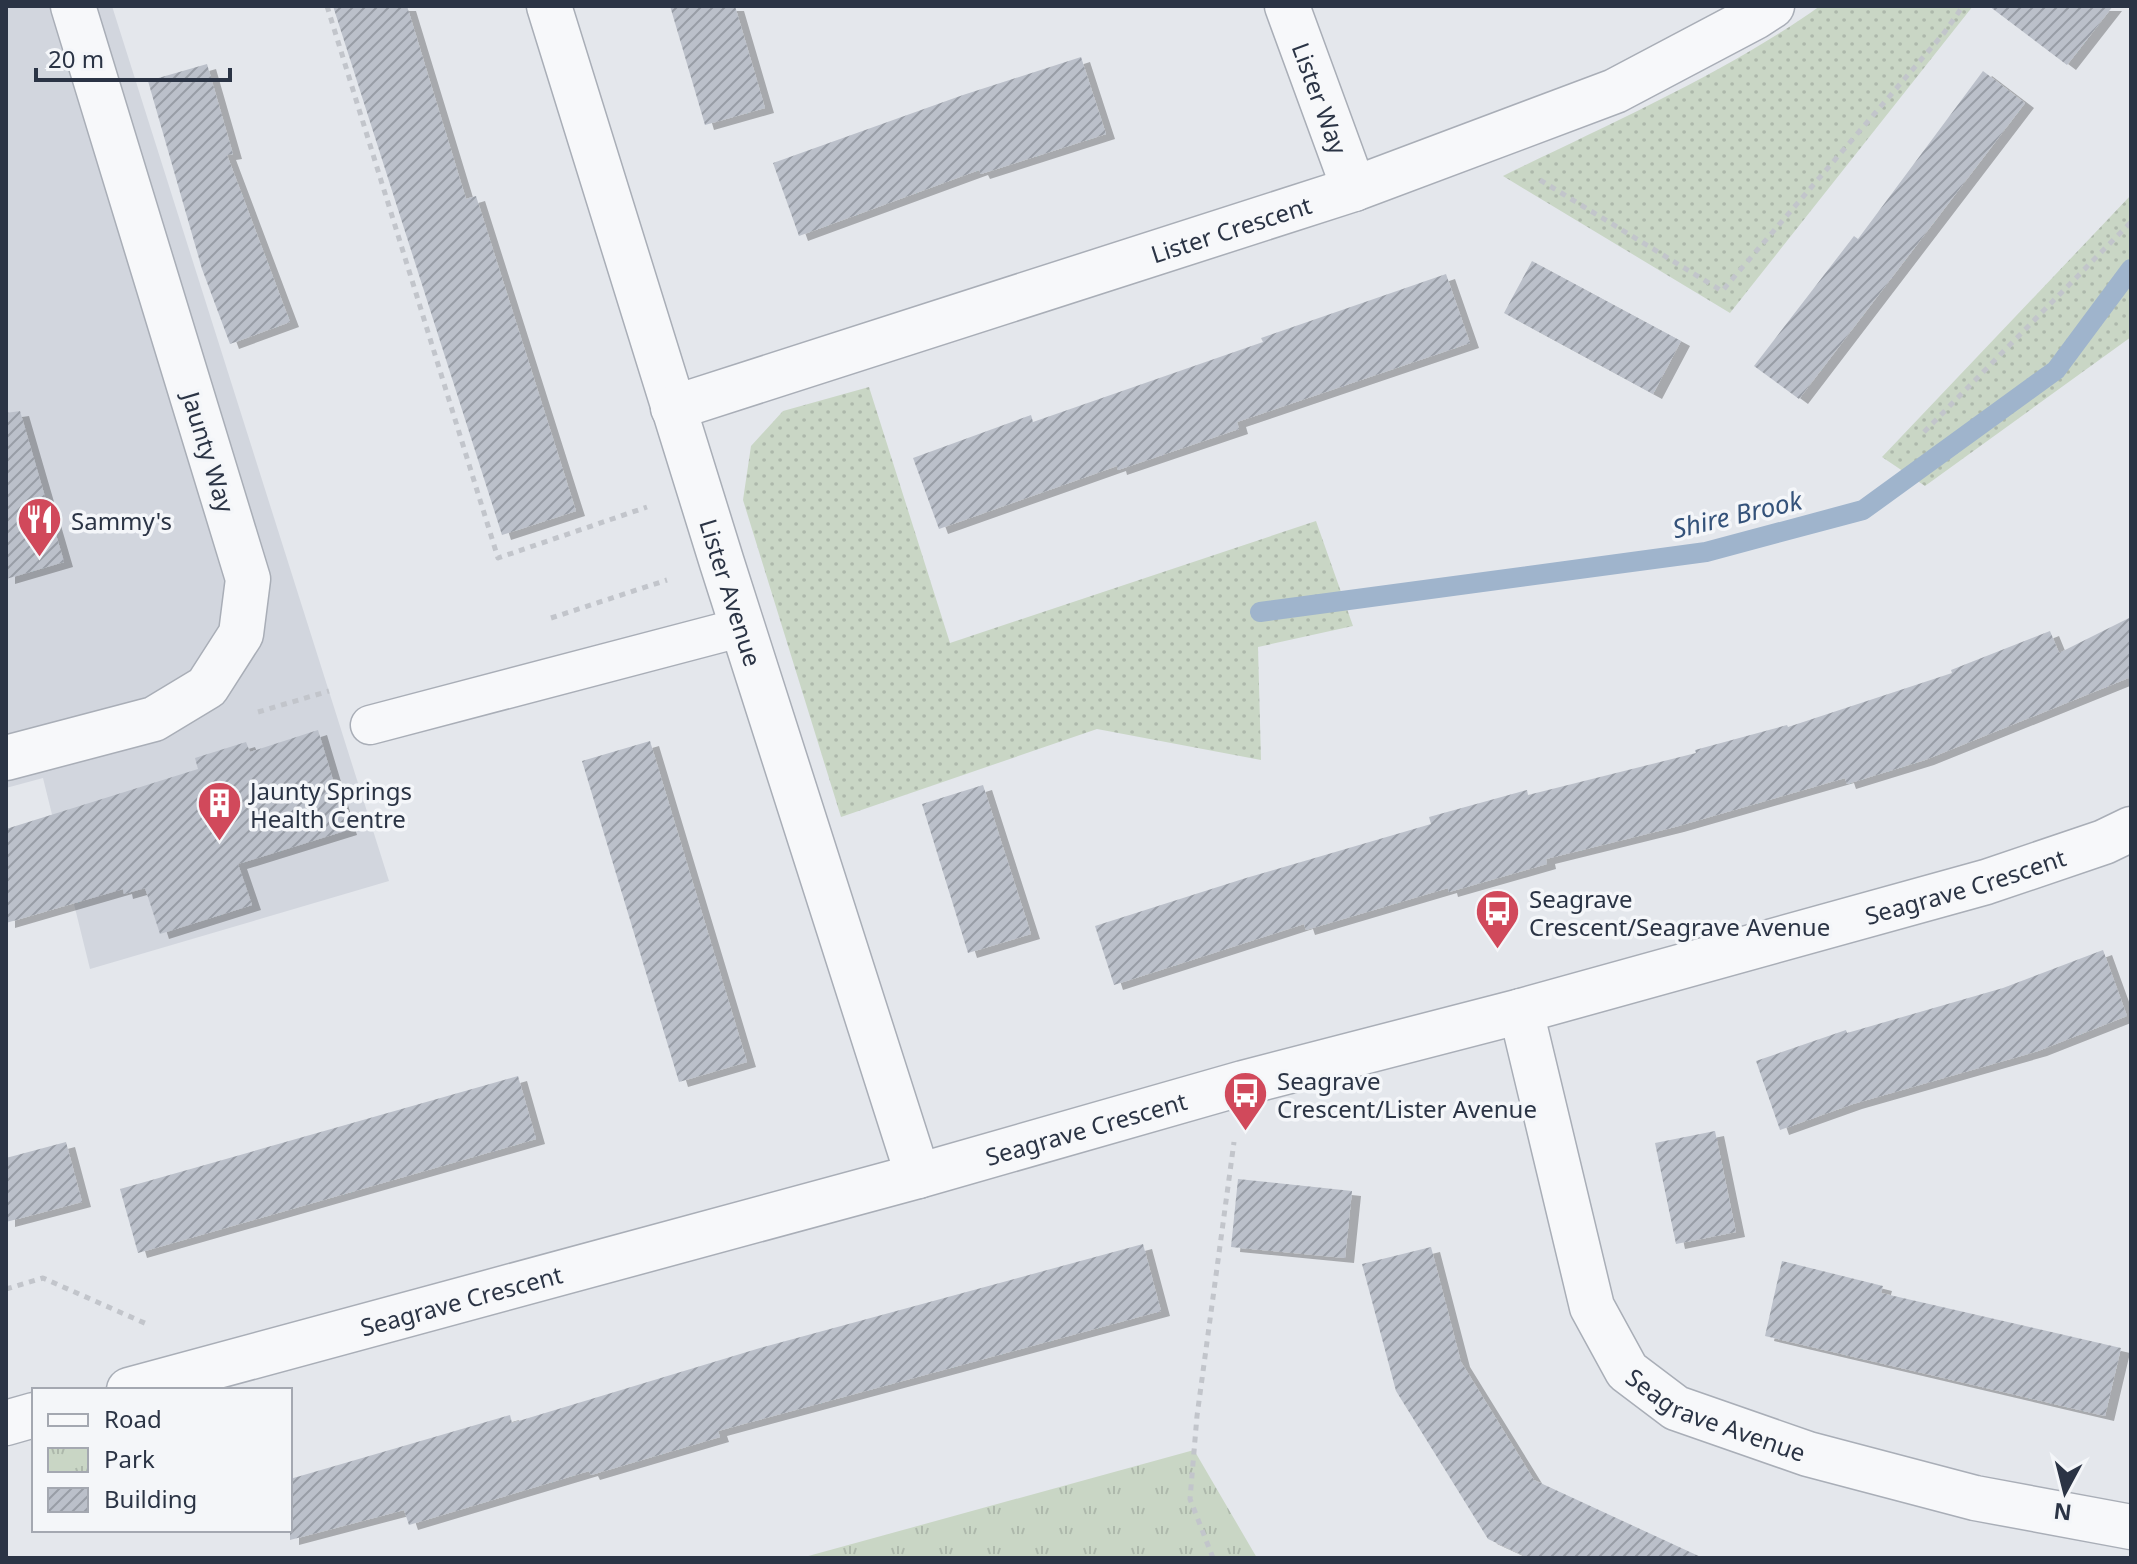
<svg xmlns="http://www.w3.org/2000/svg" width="2137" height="1564" font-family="'Noto Sans',sans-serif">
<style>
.built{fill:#d2d6de}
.grass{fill:url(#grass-dots)}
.park{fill:url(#park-tufts)}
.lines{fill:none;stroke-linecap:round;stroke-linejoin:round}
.stream{stroke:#9fb4cc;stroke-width:20}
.building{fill:url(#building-hatch);filter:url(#shadow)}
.lane-casing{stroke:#a9aeb7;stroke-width:41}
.street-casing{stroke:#a9aeb7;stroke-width:47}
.path{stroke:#c2c5cb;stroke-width:5;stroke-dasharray:6 6;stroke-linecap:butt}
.lane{stroke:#f7f8fa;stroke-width:38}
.street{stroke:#f7f8fa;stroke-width:44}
.labels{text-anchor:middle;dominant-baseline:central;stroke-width:7;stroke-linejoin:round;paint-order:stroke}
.street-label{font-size:24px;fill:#2b3445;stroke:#f4f6f9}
.poi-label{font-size:24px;fill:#2b3445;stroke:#f4f6f9;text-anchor:start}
.water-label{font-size:26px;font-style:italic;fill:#34527a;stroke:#f4f6f9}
</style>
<defs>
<pattern id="grass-dots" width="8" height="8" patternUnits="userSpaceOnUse" patternTransform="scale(2)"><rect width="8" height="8" fill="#c9d6c5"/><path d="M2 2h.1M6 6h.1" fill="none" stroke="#adb8ab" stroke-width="1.8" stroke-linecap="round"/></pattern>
<pattern id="park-tufts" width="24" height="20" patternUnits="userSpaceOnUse" patternTransform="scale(2)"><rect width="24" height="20" fill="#c9d6c5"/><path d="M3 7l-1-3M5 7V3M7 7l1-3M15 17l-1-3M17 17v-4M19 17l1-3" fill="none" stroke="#adb8ab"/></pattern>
<pattern id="building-hatch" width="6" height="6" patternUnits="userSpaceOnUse" patternTransform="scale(2)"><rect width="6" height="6" fill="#bbc0ca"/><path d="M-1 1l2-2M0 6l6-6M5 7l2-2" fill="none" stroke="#989da6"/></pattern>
<filter id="shadow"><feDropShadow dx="9" dy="5" stdDeviation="0" flood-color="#0004"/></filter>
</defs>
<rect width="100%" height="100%" fill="#e4e7ec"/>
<path class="built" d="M6 6H112L389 881 90 969 43 778 6 788Z"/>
<path class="grass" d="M1820 6H1973L1730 313 1503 176C1607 125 1726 73 1820 6Z
M2131 195V337L1925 486 1882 457Z
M869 387 950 643 1316 521 1353 626 1258 647 1261 760 1097 729 841 817 743 500 751 446 783 411Z"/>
<path class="park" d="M1194 1450 1257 1558H801Z"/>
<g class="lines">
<path class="stream" d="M1260 612 1706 552 1863 510 2056 370 2131 269"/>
</g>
<path class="building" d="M333 6H407L466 199 476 196 576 511 502 535Z
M670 6H735L765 108 705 125Z
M1989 6H2113L2067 65Z
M1081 57 1106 134 981 174 979 170 799 236 773 163 963 95Z
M207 64 233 154 227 155 290 322 230 344 202 269 148 81Z
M1983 71 2025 103 1799 399 1754 366 1854 236 1858 239Z
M1532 261 1681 341 1653 394 1504 313Z
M1446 274 1470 343 1237 422 1239 429 1118 470 1117 466 939 529 913 458 1031 415 1033 422 1263 342 1261 338Z
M20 411 64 562 6 579V413Z
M2131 617V677L1925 760 1847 784 1845 778 1675 827 1546 859 1547 864 1449 892 1448 888 1306 930 1304 924 1114 985 1095 926 1246 878 1431 824 1429 817 1527 790 1528 795 1696 753 1695 750 1787 725 1788 727 1952 673 1951 670 2050 631 2059 653Z
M318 730 348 830 238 864 252 905 160 934 145 888 124 894 123 889 6 923V829L198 769 195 758 246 742 250 752Z
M650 741 747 1062 679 1082 582 761Z
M983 785 1031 934 968 953 922 804Z
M2103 950 2127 1016 2038 1051 1853 1104 1780 1130 1756 1061 1846 1030 1847 1033 2003 988Z
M518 1076 536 1139 138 1253 120 1189Z
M1715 1131 1736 1232 1676 1244 1655 1143Z
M66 1142 82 1202 6 1222V1158Z
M1238 1179 1352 1191 1345 1258 1231 1247Z
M1143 1244 1161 1311 718 1431 720 1437 591 1475 589 1471 409 1525 404 1510 290 1540V1479L510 1415 512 1423 760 1348Z
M1431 1247 1461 1362 1534 1480 1703 1558H1529L1488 1539 1396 1391 1362 1264Z
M1782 1261 1883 1286 1881 1293 2121 1348 2105 1416 1765 1336Z"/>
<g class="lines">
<defs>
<path id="lane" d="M370 725 743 627"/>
<g id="street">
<path id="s1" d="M549 6 722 563 918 1176"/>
<path id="s2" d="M1287 6 1354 189"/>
<path id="s3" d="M673 408 1354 189 1615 91 1755 17 1772 6"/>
<path d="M6 758 154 719 207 687 241 634 248 579 73 6"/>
<path id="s4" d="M1521 1011 1592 1307 1627 1371 1676 1408 1808 1454 1975 1498 2131 1527"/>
<path id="s5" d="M129 1390 918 1176 1243 1083 1521 1011 1986 882 2104 842 2131 829"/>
<path d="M6 1423 34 1415"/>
</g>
</defs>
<use href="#lane" class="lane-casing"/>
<use href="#street" class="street-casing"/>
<path class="path" d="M327 6 498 558 647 507
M1540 180 1722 291 1944 33 1963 6
M1924 432 2131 222
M551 618 667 580
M258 712 329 691
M6 1289 43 1278 149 1325
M1213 1558 1190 1499 1197 1416 1234 1142"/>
<use href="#lane" class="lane"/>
<use href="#street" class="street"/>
</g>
<defs>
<symbol id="restaurant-pin" viewBox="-11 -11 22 30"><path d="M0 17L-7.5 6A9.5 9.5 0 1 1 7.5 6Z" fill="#d1495b" stroke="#f4f6f9"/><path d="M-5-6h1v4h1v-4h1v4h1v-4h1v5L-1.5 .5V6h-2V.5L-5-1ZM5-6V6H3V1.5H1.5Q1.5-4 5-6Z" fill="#fff"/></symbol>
<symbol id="building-pin" viewBox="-11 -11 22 30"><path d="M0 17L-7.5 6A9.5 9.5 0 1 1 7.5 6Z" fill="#d1495b" stroke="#f4f6f9"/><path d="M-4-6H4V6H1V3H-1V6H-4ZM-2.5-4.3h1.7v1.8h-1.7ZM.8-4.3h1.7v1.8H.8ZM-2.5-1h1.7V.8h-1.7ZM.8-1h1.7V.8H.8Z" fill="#fff"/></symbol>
<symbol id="bus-pin" viewBox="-11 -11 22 30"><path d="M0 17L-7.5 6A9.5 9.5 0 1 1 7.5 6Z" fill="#d1495b" stroke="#f4f6f9"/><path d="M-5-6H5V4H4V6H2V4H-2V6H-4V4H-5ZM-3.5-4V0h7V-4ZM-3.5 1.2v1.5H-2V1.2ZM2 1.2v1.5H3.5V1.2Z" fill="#fff"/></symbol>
</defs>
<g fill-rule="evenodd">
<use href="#restaurant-pin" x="14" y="494" width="51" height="69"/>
<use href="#building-pin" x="194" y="778" width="51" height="69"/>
<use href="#bus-pin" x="1472" y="886" width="51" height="69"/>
<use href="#bus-pin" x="1220" y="1068" width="51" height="69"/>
</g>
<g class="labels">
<g class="street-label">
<text stroke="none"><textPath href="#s2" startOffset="98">Lister Way</textPath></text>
<text stroke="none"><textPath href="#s3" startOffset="586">Lister Crescent</textPath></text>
<text transform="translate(209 452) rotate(73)">Jaunty Way</text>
<text stroke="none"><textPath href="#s1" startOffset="614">Lister Avenue</textPath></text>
<text stroke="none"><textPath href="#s5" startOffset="1904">Seagrave Crescent</textPath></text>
<text stroke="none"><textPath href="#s5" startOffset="992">Seagrave Crescent</textPath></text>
<text stroke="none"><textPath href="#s5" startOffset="344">Seagrave Crescent</textPath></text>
<text stroke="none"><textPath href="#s4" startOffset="478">Seagrave Avenue</textPath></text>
</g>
<g class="poi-label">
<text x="71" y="520">Sammy's</text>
<text x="250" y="790">Jaunty Springs<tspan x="250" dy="28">Health Centre</tspan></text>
<text x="1529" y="898">Seagrave<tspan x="1529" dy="28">Crescent/Seagrave Avenue</tspan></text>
<text x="1277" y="1080">Seagrave<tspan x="1277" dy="28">Crescent/Lister Avenue</tspan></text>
</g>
<g class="water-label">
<text transform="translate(1737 514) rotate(-13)">Shire Brook</text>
</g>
</g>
<rect width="2137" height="1564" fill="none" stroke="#2b3445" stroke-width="16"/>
<rect x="32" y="1388" width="260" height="144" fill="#f4f6f9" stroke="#a4a8b1" stroke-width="2"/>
<rect x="48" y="1414" width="40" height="12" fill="#f7f8fa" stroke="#a4a8b1" stroke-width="2"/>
<text x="104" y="1428" font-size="24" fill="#2b3445">Road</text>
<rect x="48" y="1448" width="40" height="24" fill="url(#park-tufts)" stroke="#a4a8b1" stroke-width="2"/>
<text x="104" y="1468" font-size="24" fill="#2b3445">Park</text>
<rect x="48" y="1488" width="40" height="24" fill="url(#building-hatch)" stroke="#a4a8b1" stroke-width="2"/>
<text x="104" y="1508" font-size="24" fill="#2b3445">Building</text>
<g transform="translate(2065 1492) rotate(187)" stroke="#f4f6f9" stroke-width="6" paint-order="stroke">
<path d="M0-6L14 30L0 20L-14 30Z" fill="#2b3445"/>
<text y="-12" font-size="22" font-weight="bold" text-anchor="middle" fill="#2b3445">N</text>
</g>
<path d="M36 68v12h194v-12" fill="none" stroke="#2b3445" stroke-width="4"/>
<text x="48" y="68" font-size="24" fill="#2b3445" stroke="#f4f6f9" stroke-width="6" paint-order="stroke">20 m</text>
</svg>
